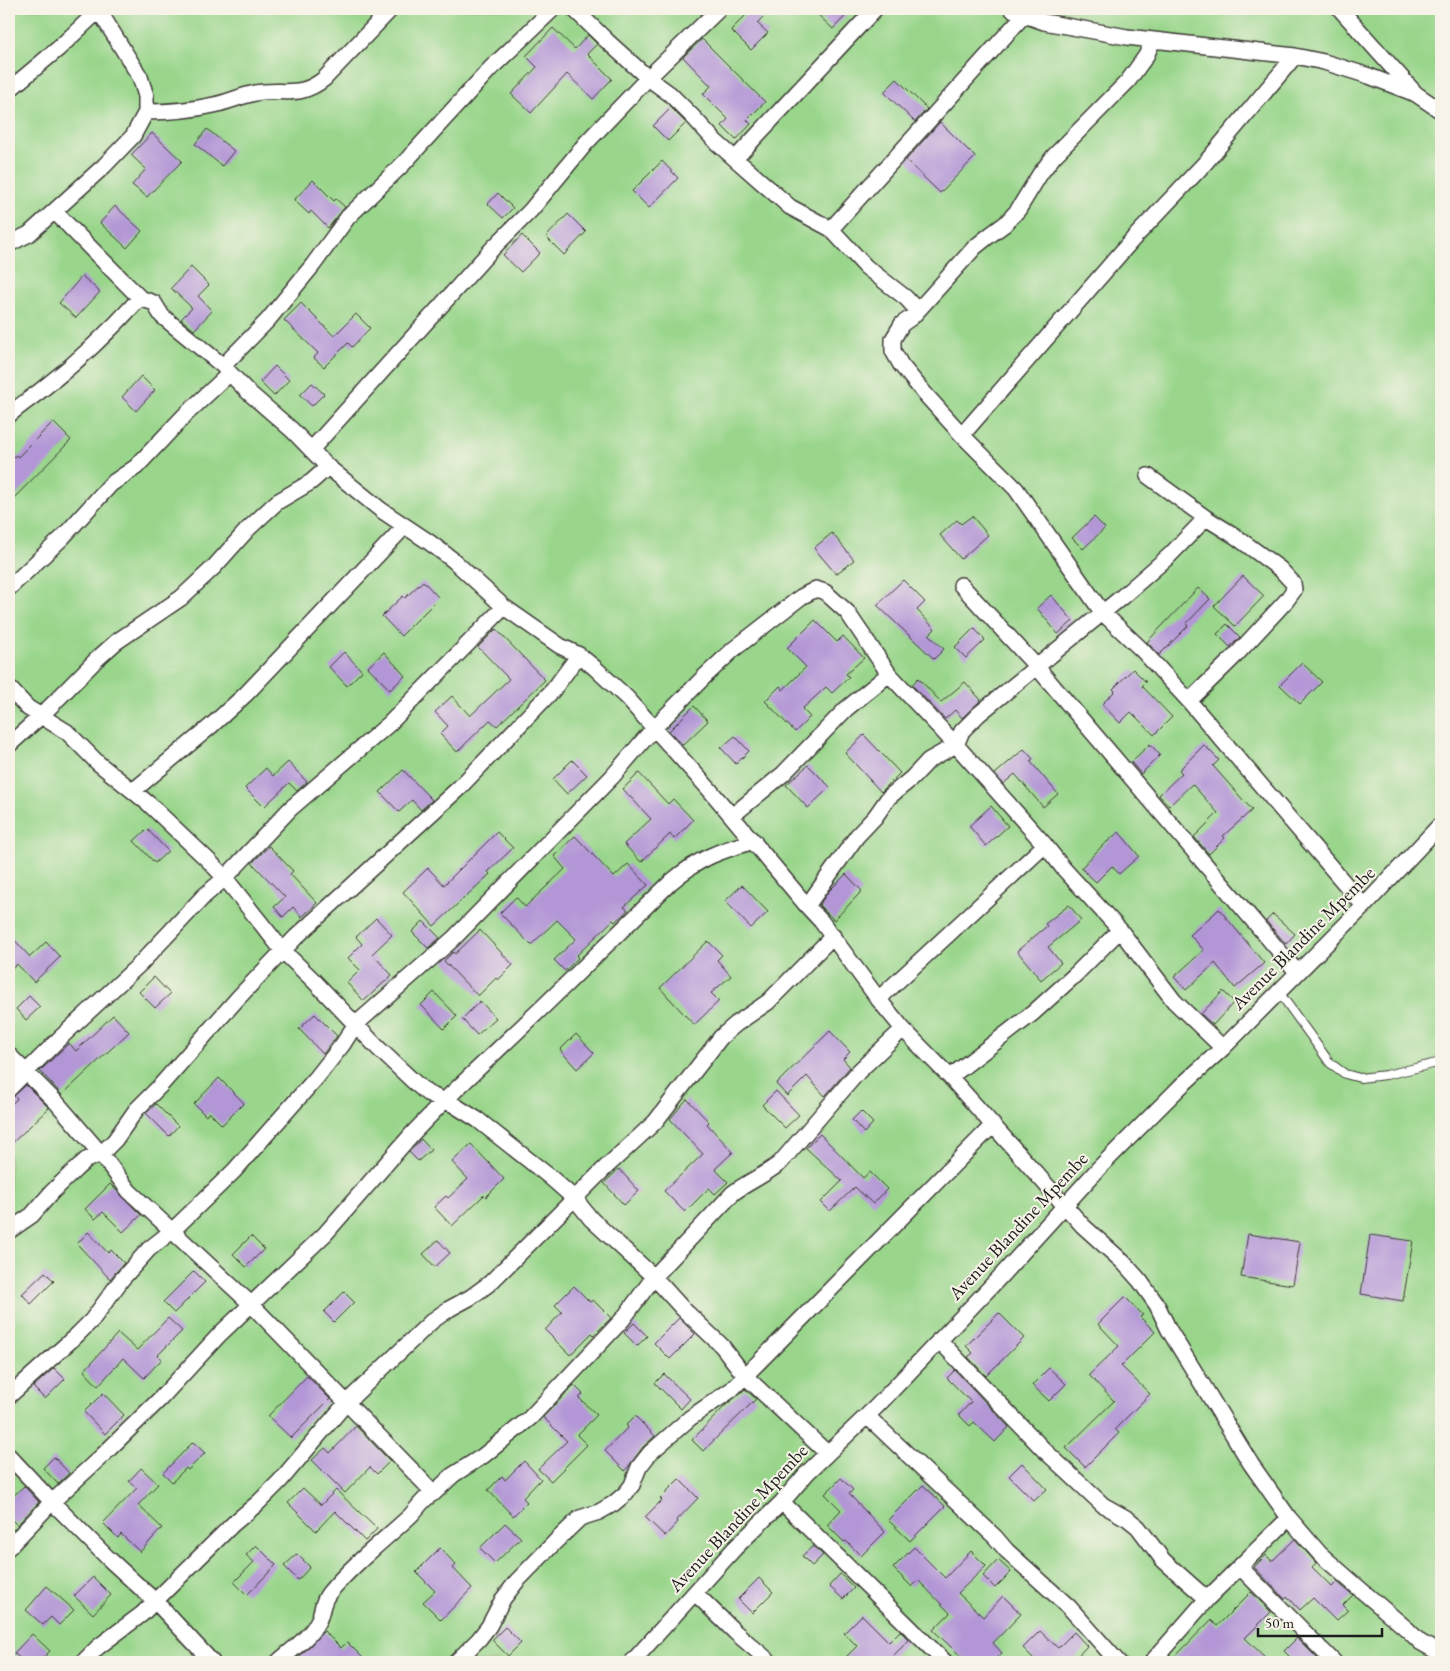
<svg xmlns="http://www.w3.org/2000/svg" width="1450" height="1671" font-family="'EB Garamond',serif">
<style>
.green{fill:#99d68b;stroke:#5a7954}
.building{fill:#b396d6}
.lines{fill:none;stroke-linecap:round;stroke-linejoin:round}
.lane-casing{stroke:#3c3a35;stroke-width:10}
.street-casing{stroke:#3c3a35;stroke-width:18}
.lane{stroke:#fff;stroke-width:8}
.street{stroke:#fff;stroke-width:15}
.labels{text-anchor:middle;dominant-baseline:central;stroke-width:4;stroke-linejoin:round;paint-order:stroke}
.street-label{font-size:19px;fill:#1c1c1c;stroke:#f7f3e8}
</style>
<rect width="100%" height="100%" fill="#f7f3e8"/>
<filter id="ink" filterUnits="userSpaceOnUse"><feTurbulence type="fractalNoise" baseFrequency=".02" numOctaves="2"/><feDisplacementMap in="SourceGraphic" scale="10" xChannelSelector="R" yChannelSelector="G"/><feConvolveMatrix kernelMatrix="1 2 1 2 8 2 1 2 1" color-interpolation-filters="sRGB"/></filter>
<filter id="wash" filterUnits="userSpaceOnUse"><feTurbulence type="fractalNoise" baseFrequency=".0096" numOctaves="4" result="noise"/><feDisplacementMap in="SourceGraphic" scale="20" xChannelSelector="R" yChannelSelector="G"/><feGaussianBlur stdDeviation="1.12" result="paint"/><feColorMatrix in="noise" values="0 0 0 0 0 0 0 0 0 0 0 0 0 0 0 0 0 1.4 0 .05"/><feComposite in="paint" operator="in"/></filter>
<g filter="url(#wash)">
<rect width="100%" height="100%" fill="#efe2c5"/>
<path class="green" d="M9 9H1441V1662H9Z"/>
<g id="blocks">
<path class="building" d="M752 9H771L757 23 768 33 751 50 731 30Z
M812 9H852L833 29Z
M553 28 575 49 588 35 597 44 587 54 612 79 593 99 567 74 531 113 511 94 537 67 526 56Z
M702 39 765 102 747 120 751 124 736 140 722 126 728 119 703 94 711 86 683 57Z
M897 79 927 109 915 122 884 92Z
M671 108 686 123 668 141 653 126Z
M940 122 975 157 940 193 906 160Z
M207 129 234 151 222 166 195 144Z
M152 133 182 161 147 197 132 185 146 169 131 155Z
M662 161 678 178 649 208 632 191Z
M313 180 334 201 336 199 345 207 328 228 311 211 309 214 294 200Z
M498 193 513 208 503 218 488 204Z
M115 206 142 231 127 248 100 223Z
M568 214 586 232 564 255 546 237Z
M522 235 540 253 521 272 503 255Z
M191 267 209 285 198 296 212 311 194 330 181 319 192 308 171 288Z
M82 276 100 292 76 318 59 303Z
M301 303 334 336 356 314 370 328 352 347 348 343 324 367 314 358 318 353 284 320Z
M275 366 289 380 274 396 260 382Z
M141 376 155 390 136 411 122 397Z
M312 383 324 394 312 406 300 395Z
M53 422 71 440 9 503V462L16 455 18 457Z
M972 516 988 535 961 559 940 535 957 520 961 524Z
M1094 517 1105 528 1083 549 1072 538Z
M832 533 854 560 836 574 814 548Z
M1243 576 1264 596 1235 626 1214 606Z
M903 580 925 602 917 610 935 629 929 635 944 649 934 659 877 605Z
M423 581 439 598 401 636 382 616 403 596 405 598Z
M1198 588 1210 599 1186 624 1188 626 1159 655 1147 642Z
M1051 595 1073 621 1058 634 1037 608Z
M815 620 837 642 843 636 864 658 846 674 849 677 832 693 826 687 802 709 810 717 795 732 765 701 780 686 783 690 806 667 787 648Z
M1227 624 1240 637 1230 647 1217 634Z
M974 628 985 640 966 658 955 647Z
M496 629 545 680 497 726 490 720 457 752 440 734 448 726 435 712 452 696 470 716 509 679 478 647Z
M344 652 362 671 347 686 329 667Z
M384 652 405 676 390 690 368 667Z
M1302 663 1322 682 1300 704 1280 685Z
M1133 669 1146 682 1142 686 1172 717 1154 735 1131 712 1120 723 1102 704 1115 691 1113 689Z
M918 678 941 702 965 682 981 700 962 718 955 710 945 719 912 685Z
M694 706 708 721 683 745 669 731Z
M864 735 900 773 881 792 845 753Z
M735 736 749 751 736 764 721 748Z
M1150 744 1160 755 1141 774 1131 762Z
M1204 745 1219 760 1213 766 1252 810 1223 836 1225 838 1209 854 1194 837 1218 813 1192 784 1169 806 1159 795 1182 773 1179 770Z
M1024 749 1033 759 1030 761 1058 794 1043 807 1015 774 1003 784 995 774Z
M572 760 587 775 567 794 553 779Z
M288 762 307 782 297 791 289 783 264 807 245 788 266 768 273 776Z
M808 765 830 787 808 808 786 785Z
M403 770 432 800 421 810 412 800 399 812 380 792Z
M639 773 668 804 673 799 693 820 674 839 670 834 641 862 624 844 651 819 623 789Z
M991 806 1008 826 986 846 969 826Z
M147 829 168 851 155 863 134 841Z
M497 832 513 848 488 872 490 874 434 926 403 892 428 868 444 885Z
M1119 832 1139 856 1119 874 1112 866 1096 882 1081 868 1102 846Z
M575 836 614 877 628 864 648 885 624 907 628 910 615 922 613 920 576 956 578 958 565 971 554 960 576 939 557 920 531 945 500 913 516 897 525 907 565 869 554 856Z
M269 846 293 871 290 874 317 903 302 917 293 907 283 917 274 907 285 897 252 863Z
M846 874 862 891 834 920 819 905 828 892Z
M742 885 768 912 751 928 725 901Z
M1069 905 1081 920 1048 947 1061 963 1041 980 1017 951 1047 926 1045 924Z
M1219 909 1264 963 1235 988 1215 963 1186 990 1174 977 1204 950 1190 935Z
M1273 914 1295 934 1286 944 1266 921Z
M376 918 392 935 372 954 392 975 364 1001 347 983 360 970 348 958 362 944 356 937Z
M423 921 440 938 428 948 412 932Z
M480 930 513 965 498 980 496 978 478 996 444 961 453 952 455 954Z
M9 934 30 957 46 942 60 957 34 982 17 964 9 972Z
M708 941 722 955 717 960 731 976 711 993 719 1001 694 1025 660 988Z
M154 977 170 994 155 1008 139 992Z
M1223 991 1234 1002 1213 1025 1201 1014Z
M434 992 457 1016 444 1029 421 1005Z
M29 996 40 1007 26 1020 16 1009Z
M480 1001 496 1018 477 1035 462 1019Z
M315 1014 337 1036 323 1054 299 1029Z
M113 1015 129 1032 62 1095 40 1071 69 1043 76 1051Z
M830 1031 850 1052 843 1059 850 1067 825 1096 807 1076 787 1096 776 1084Z
M576 1034 594 1053 577 1069 560 1050Z
M219 1078 244 1103 222 1125 209 1112 206 1116 194 1104Z
M26 1085 49 1108 9 1146V1106L17 1099 14 1096Z
M776 1091 799 1115 785 1128 762 1105Z
M687 1099 709 1122 707 1124 733 1152 715 1169 728 1182 715 1194 709 1188 685 1212 664 1191 703 1154 670 1119Z
M156 1104 178 1126 169 1136 146 1113Z
M861 1111 873 1123 864 1133 852 1120Z
M820 1134 863 1178 870 1172 887 1189 873 1204 855 1187 830 1211 821 1202 842 1181 806 1148Z
M421 1139 431 1150 418 1161 409 1152Z
M471 1144 504 1179 486 1197 484 1195 452 1226 434 1207 446 1196 448 1198 468 1179 452 1162Z
M619 1169 639 1191 624 1205 604 1183Z
M110 1184 141 1215 123 1232 103 1212 95 1219 85 1209Z
M88 1232 108 1253 111 1250 124 1263 110 1279 77 1244Z
M1248 1234 1300 1242 1293 1285 1241 1277Z
M1370 1235 1413 1241 1403 1301 1361 1294Z
M251 1236 264 1249 246 1267 233 1254Z
M438 1240 450 1253 435 1267 423 1254Z
M194 1271 205 1282 174 1313 163 1302Z
M45 1272 54 1281 31 1304 22 1294Z
M574 1286 590 1302 593 1300 611 1318 594 1335 592 1333 570 1355 545 1330 562 1312 555 1305Z
M344 1292 354 1302 334 1322 324 1312Z
M1125 1297 1143 1315 1140 1317 1155 1332 1121 1366 1150 1394 1115 1429 1119 1433 1085 1467 1066 1448 1114 1401 1089 1375 1119 1346 1098 1324Z
M999 1313 1024 1338 986 1376 968 1357 973 1353 966 1346Z
M168 1318 182 1331 158 1355 162 1359 144 1378 123 1358 98 1386 84 1371 118 1333 137 1350Z
M679 1318 695 1334 670 1359 654 1343Z
M634 1323 647 1336 637 1346 624 1333Z
M54 1368 65 1379 45 1399 33 1387Z
M1049 1368 1066 1384 1049 1401 1032 1385Z
M955 1370 1009 1427 995 1442 974 1422 970 1426 959 1415 971 1402 947 1378Z
M664 1374 690 1399 681 1409 655 1383Z
M307 1376 330 1399 291 1438 268 1416Z
M574 1385 583 1394 579 1398 597 1415 577 1435 587 1445 551 1481 538 1469 567 1441 543 1417Z
M745 1389 756 1399 703 1451 692 1440 727 1404Z
M103 1393 124 1415 105 1434 84 1412Z
M635 1416 655 1436 643 1447 625 1471 605 1451 628 1427 626 1425Z
M356 1426 390 1461 377 1474 370 1467 345 1493 312 1460 325 1448 330 1453Z
M193 1442 205 1453 188 1470 186 1468 172 1482 163 1473Z
M54 1457 69 1473 58 1484 43 1468Z
M524 1461 541 1479 523 1498 527 1502 513 1516 488 1490 502 1476 505 1480Z
M1022 1463 1047 1489 1034 1501 1009 1476Z
M141 1468 158 1484 138 1505 162 1528 140 1552 121 1534 118 1538 103 1523 137 1488 129 1481Z
M841 1478 853 1490 849 1494 885 1532 861 1556 846 1541 844 1542 827 1525 841 1510 825 1494Z
M679 1479 698 1498 677 1520 678 1522 665 1536 645 1517 662 1500 660 1498Z
M923 1485 945 1506 910 1541 888 1520Z
M24 1486 39 1502 17 1525 9 1517V1500Z
M303 1488 321 1505 336 1490 377 1529 365 1541 335 1511 316 1531 288 1503Z
M505 1523 521 1538 495 1563 480 1548Z
M1295 1539 1316 1563 1312 1567 1332 1587 1337 1582 1353 1595 1343 1605 1348 1610 1336 1621 1313 1598 1300 1610 1287 1596 1285 1599 1254 1567 1266 1555 1272 1561Z
M256 1545 276 1565 247 1595 234 1582 254 1562 246 1555Z
M813 1546 823 1555 812 1566 802 1556Z
M914 1547 945 1578 971 1551 986 1566 958 1593 983 1617 1003 1596 1021 1614 993 1643 1002 1653 993 1662H967L933 1630 950 1613 918 1580 912 1587 893 1568Z
M440 1548 456 1565 453 1568 472 1588 441 1620 423 1602 435 1591 416 1572Z
M297 1554 310 1567 298 1580 284 1566Z
M998 1560 1011 1572 995 1588 983 1576Z
M840 1574 854 1588 843 1599 829 1586Z
M93 1577 111 1595 93 1614 74 1596Z
M759 1578 773 1592 752 1613 738 1599Z
M47 1586 74 1610 59 1625 51 1617 43 1625 26 1610Z
M1251 1592 1271 1612 1245 1638 1270 1662H1170L1211 1620 1217 1626Z
M862 1615 889 1642 900 1631 909 1640 887 1662H841L857 1646 844 1633Z
M505 1627 521 1643 508 1656 492 1640Z
M324 1631 341 1648 347 1642 367 1662H294Z
M1040 1631 1058 1648 1074 1632 1087 1646 1072 1662H1037L1023 1648Z
M32 1634 50 1651 39 1662H24L14 1653Z
M1297 1638 1321 1662H1295L1284 1651Z"/>
</g>
</g>
<g filter="url(#ink)">
<use href="#blocks" fill-opacity="0" stroke="#3c3a35" stroke-width="1"/>
<g class="lines">
<defs>
<path id="lane" d="M1279 992 1330 1063 1345 1074 1360 1078 1386 1075 1441 1062"/>
<path id="street" d="M574 9 607 41 648 78 670 94 694 118 716 142 790 207 831 229 866 267 906 298 917 310
M1012 9 1024 15 1044 22 1127 37 1295 56 1324 62 1369 76 1416 94
M1340 9 1416 94 1441 111
M1153 40 1146 56 1128 81 1054 156 1040 174 1018 210 1005 224 990 235 975 247 912 317 902 324 893 339V351L901 365 925 394 962 435 1016 489 1102 612 1142 650 1189 701 1364 906
M9 90 59 48 99 10
M146 112C168 112 192 110 214 105 228 102 241 96 255 93 283 88 299 99 324 79L391 9
M735 159 875 9
M55 212 140 298 154 303 162 316 223 366 247 391 292 430 328 467 381 510 429 542 453 560 504 607 560 646 579 655 595 668 627 698 709 789 807 906 821 921 879 1000 903 1029 950 1077 1083 1226 1123 1262 1140 1281 1157 1305 1169 1330 1251 1464 1289 1518 1320 1554 1361 1590 1408 1630 1420 1642 1441 1654
M831 229 1024 15
M9 244 29 234 104 166 133 136 146 112V96L140 77 98 9
M223 366 268 320 313 265 348 217 404 163 490 69 553 9
M9 415C20 405 33 397 45 387 80 360 111 330 140 298
M962 435 1133 239 1206 162 1295 56
M311 450 493 248 531 210 586 143 648 78 719 9
M1148 476 1206 518 1235 536 1280 569 1293 583 1294 590 1286 601 1236 655 1189 701
M961 585 1036 666 1297 972
M9 588 63 537 111 484 136 467 185 415 229 374
M9 688 28 708 67 732 98 763 149 804 209 861 225 878 283 951 314 981 378 1048 413 1081 427 1093 454 1105 478 1120 550 1177 575 1199 591 1219 654 1277 682 1308 722 1346 745 1376 827 1453
M9 745 42 715 97 659 116 642 181 598 214 567 248 529 277 502 311 482 328 467
M133 791 211 726 246 694 405 526
M732 816 783 774 846 709 889 674
M807 906 857 836 875 817 889 797 912 778 929 760 956 745 962 731 979 714 1123 596 1169 556 1206 518
M879 1000 885 993 1045 845
M9 1055 57 1103 101 1154 129 1191 252 1305 434 1493C424 1497 418 1508 410 1516 383 1541 353 1564 329 1593 321 1603 323 1612 318 1621 310 1638 291 1650 278 1662
M950 1077 1033 1013 1075 975 1120 930
M9 1089 59 1039 140 964 204 896 225 878 290 809 389 724 504 607
M9 1231 32 1215 52 1192 76 1169 86 1160 101 1154 115 1140 136 1110 160 1086 238 998 296 937 459 788 553 690 579 655
M939 1340 1043 1449 1103 1505 1128 1519 1138 1527 1163 1560 1207 1599
M9 1396 77 1335 92 1320 122 1279 149 1249 172 1231 234 1171 317 1077 343 1044 355 1025 453 939 612 777 654 728 704 677 734 649 801 597 816 589 825 592 847 612 889 674 956 745 1045 845 1063 868 1120 930 1174 1001 1223 1048
M867 1416 995 1537 1007 1551 1069 1607 1118 1662
M9 1456 52 1502 108 1558 156 1602 212 1662
M434 1493 453 1475 483 1456 530 1418 623 1319 654 1277 733 1193C748 1182 765 1175 780 1163L859 1071 903 1029
M782 1502 945 1662
M9 1547 52 1502 103 1455 161 1398 220 1334 325 1234 413 1133 444 1101 547 1003 671 882C699 858 719 851 754 841
M1240 1567 1334 1662
M695 1593 735 1632 770 1662
M83 1662 98 1647 142 1614 233 1524 258 1503 280 1481 347 1402 432 1321 449 1309 471 1297 490 1283 605 1168 655 1122 721 1037 736 1024 768 1002 833 936
M456 1662 479 1639 489 1626 503 1599 517 1581 556 1541 580 1518 599 1512 613 1504 625 1494 632 1485 639 1467 650 1453 690 1418 731 1390 745 1376 993 1125
M632 1662 735 1548 782 1502 807 1473 876 1407 999 1278 1099 1168 1181 1086 1223 1048 1364 906 1441 824
M1152 1662 1207 1599 1289 1518"/>
</defs>
<use href="#lane" class="lane-casing"/>
<use href="#street" class="street-casing"/>
<use href="#lane" class="lane"/>
<use href="#street" class="street"/>
</g>
</g>
<g class="labels">
<g class="street-label">
<text transform="translate(1303 938) rotate(-45)">Avenue Blandine Mpembe</text>
<text transform="translate(1018 1226) rotate(-47)">Avenue Blandine Mpembe</text>
<text transform="translate(738 1518) rotate(-47)">Avenue Blandine Mpembe</text>
</g>
</g>
<rect width="1450" height="1671" fill="none" stroke="#f7f3e8" stroke-width="30"/>
<path d="M1258 1628v8h124v-8" fill="none" stroke="#1c1c1c" stroke-width="2.5"/>
<text x="1265" y="1628" font-size="15" fill="#1c1c1c" stroke="#f7f3e8" stroke-width="4" paint-order="stroke">50 m</text>
</svg>
